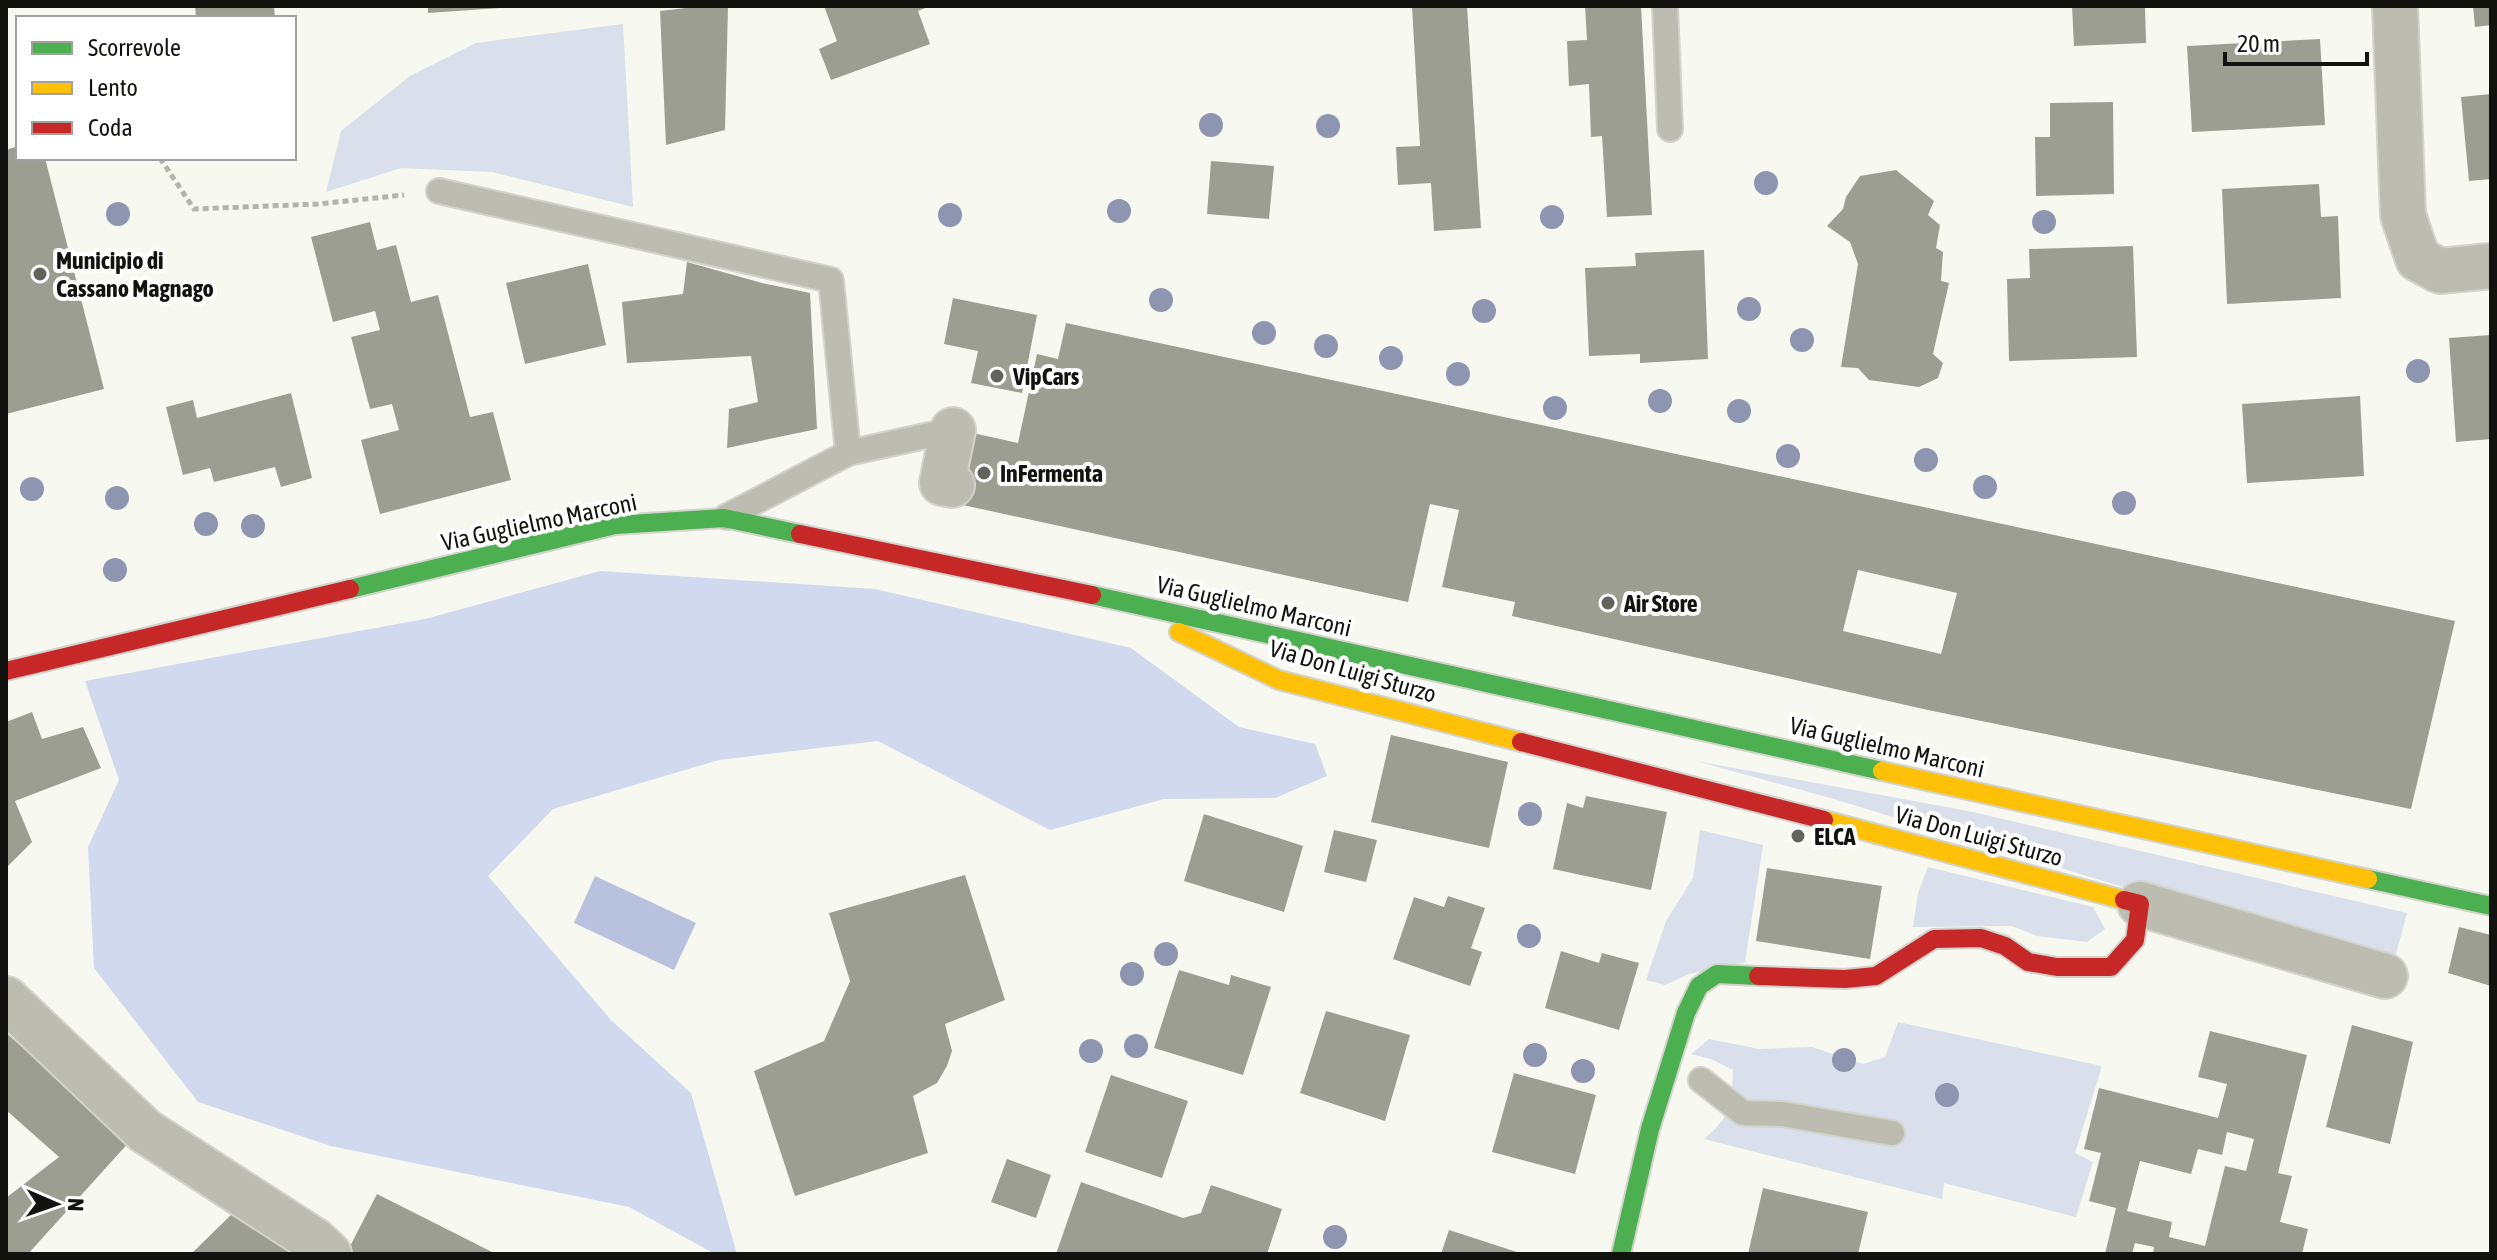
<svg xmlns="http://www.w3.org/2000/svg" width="2497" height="1260" font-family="'Asap Condensed',sans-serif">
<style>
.green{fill:#d9dfeb}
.forest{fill:#d0d9ed}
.water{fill:#b8c2de}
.building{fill:#9d9e92;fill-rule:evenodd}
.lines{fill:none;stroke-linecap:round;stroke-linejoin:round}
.lane-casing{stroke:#d2d3cd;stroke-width:28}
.street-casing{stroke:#d2d3cd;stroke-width:48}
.fast-casing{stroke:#d2d3cd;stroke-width:22}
.slow-casing{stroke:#d2d3cd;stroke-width:22}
.jam-casing{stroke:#d2d3cd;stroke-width:22}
.path{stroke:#b3b4aa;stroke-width:5;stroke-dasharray:6 4;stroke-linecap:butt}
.lane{stroke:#bcbcb0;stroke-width:24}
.street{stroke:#bcbcb0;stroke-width:44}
.fast{stroke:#4caf50;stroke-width:18}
.slow{stroke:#ffc107;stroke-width:18}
.jam{stroke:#c62828;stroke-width:18}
.tree{fill:#8d95b0}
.poi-dot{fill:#62635d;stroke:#fff;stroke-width:3}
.labels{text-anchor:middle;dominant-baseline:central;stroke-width:8;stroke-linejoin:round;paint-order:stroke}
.poi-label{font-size:24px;font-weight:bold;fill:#12130e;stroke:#fff;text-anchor:start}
.street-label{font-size:24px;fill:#12130e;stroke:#fff}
</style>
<rect width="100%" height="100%" fill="#f7f8f0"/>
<path class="green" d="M623 24 633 207 492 172 401 168 326 192 341 131 410 76 476 43Z
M1696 761 1968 811 2407 913 2392 969 1834 799Z
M1700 830 1763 845 1745 962 1689 974 1665 985 1646 980 1666 921 1693 878Z
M1928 867 2093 907 2105 929 2087 942 2037 936 2012 926 1913 927 1918 893Z
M1898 1022 2102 1066 2075 1153 2093 1162 2076 1217 1944 1183 1942 1199 1704 1139C1731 1117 1732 1103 1733 1070L1711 1059 1691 1054 1709 1039 1759 1049 1812 1047 1863 1064 1885 1057Z"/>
<path class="forest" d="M600 571 875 589 1131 648 1239 727 1315 744 1327 776 1275 798 1164 799 1050 830 878 741 719 760 553 809 488 876 611 1020 691 1093 737 1254H715L629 1207 331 1146 198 1102 94 968 88 847 119 780 85 681 425 619Z"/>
<path class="water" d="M595 876 696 923 674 970 574 923Z"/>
<path class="building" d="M195 6H274L275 18H196Z
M428 6H500V8L428 13Z
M703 6H728L725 130 666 145 660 11Z
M824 6H930L918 11 930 44 831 80 819 49 837 41Z
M1412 6H1467L1481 228 1434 231 1431 183 1398 185 1396 147 1420 146Z
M1585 6H1641L1652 215 1607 217 1602 136 1591 137 1589 84 1569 86 1567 41 1587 40Z
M2072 6H2145L2146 43 2074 46Z
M2473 6H2491V25L2475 27Z
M2320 39 2325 125 2192 132 2187 46Z
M2491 94V179L2469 181 2461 97Z
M2113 102 2114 194 2036 196 2035 137H2050V103Z
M18 146V158H45L104 389 6 414V150Z
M1211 161 1274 166 1269 219 1207 214Z
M1896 170 1934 201 1928 215 1940 225 1936 248 1943 252 1941 281 1949 283 1933 354 1943 363 1938 378 1919 387 1869 380 1858 368 1841 367 1858 264 1850 242 1827 226 1843 209 1846 197 1860 176Z
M2319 184 2321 217 2338 216 2341 298 2227 304 2222 189Z
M370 222 377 250 396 245 411 302 438 295 470 417 493 412 511 480 380 514 361 440 399 430 392 404 370 409 351 337 380 330 375 311 333 322 311 237Z
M2133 246 2137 357 2009 361 2007 279 2030 278 2029 249Z
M1704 250 1708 359 1640 363V354L1589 356 1585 268 1636 266 1635 253Z
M687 262 762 283 810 293 817 429 727 448 729 409 758 402 751 356 627 363 622 302 683 294Z
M588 264 606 345 525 364 506 283Z
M953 298 1037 315 1022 393 971 383 978 351 944 344Z
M1066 323 2455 621 2411 809 1928 710 1512 616 1515 602 1442 587 1459 510 1430 504 1408 602 949 502 964 431 1018 443 1037 354 1058 359ZM1858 570 1957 593 1941 654 1843 631Z
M2491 335V439L2456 442 2449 338Z
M291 393 312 478 281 487 275 467 214 482 210 468 183 475 166 407 193 400 197 418Z
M2360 396 2364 476 2247 483 2242 404Z
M32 712 42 739 83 727 101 768 15 801 32 842 6 868V722Z
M1391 735 1508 762 1489 848 1371 822Z
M1586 796 1667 812 1651 890 1553 869 1567 803 1583 808Z
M1204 814 1303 846 1284 912 1184 881Z
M1334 830 1377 840 1366 882 1324 872Z
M1767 868 1882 886 1870 959 1756 941Z
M965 875 1005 1000 945 1024 952 1051 947 1066 937 1083 913 1096 928 1153 795 1196 754 1071 824 1041 850 981 829 913Z
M1448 896 1485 908 1471 948 1482 952 1470 986 1393 959 1414 897 1444 907Z
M2459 927 2491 935V986L2448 973Z
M1561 951 1599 963 1602 953 1639 963 1619 1030 1545 1008Z
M1179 970 1229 985 1231 975 1271 987 1243 1075 1154 1048Z
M1326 1011 1410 1035 1385 1121 1300 1093Z
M2352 1025 2413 1042 2390 1144 2326 1127Z
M2210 1031 2307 1055 2278 1173 2292 1176 2280 1222 2308 1229 2302 1254H2153L2154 1247 2135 1243 2132 1254H2105L2116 1208 2089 1201 2101 1153 2084 1149 2099 1088 2218 1118 2227 1084 2198 1077ZM2227 1132 2254 1139 2246 1171 2225 1166 2205 1246 2169 1237 2172 1222 2127 1211 2140 1161 2191 1174 2198 1149 2222 1155Z
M6 1033 131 1140 28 1254H6V1198L59 1157 6 1110Z
M1514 1073 1596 1095 1575 1174 1492 1152Z
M1111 1075 1188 1101 1162 1178 1085 1152Z
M1007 1159 1051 1175 1036 1218 991 1202Z
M1081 1182 1183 1218 1201 1213 1211 1185 1282 1209 1267 1254H1056Z
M1763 1188 1868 1212 1858 1254H1748Z
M377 1194 496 1254H346Z
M236 1210 296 1254H191Z
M1449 1230 1520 1253V1254H1441Z"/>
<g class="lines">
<defs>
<path id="lane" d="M1665 6 1670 129
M439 191 831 280 848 453
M726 517 848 453 953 430
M1701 1080 1743 1113 1782 1114 1892 1133"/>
<path id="street" d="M2395 6 2403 215 2418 259 2440 271 2491 266
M952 485 942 483 953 430
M2140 904 2385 976
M6 999 145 1131 315 1241 329 1254"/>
<path id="fast" d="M350 589 615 525 724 518 800 534
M1092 595 1882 771
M2368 879 2491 906
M1621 1254 1650 1129 1686 1013 1699 986 1717 974 1758 976"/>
<path id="slow" d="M1179 632 1279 680 1521 742
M1882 771 2368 879
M1824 820 2124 900"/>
<path id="jam" d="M800 534 1092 595
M6 671 350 589
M1521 742 1824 820
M1758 976 1845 979 1876 976 1934 939 1981 938 2005 946 2028 962 2057 967H2111L2135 940 2140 904 2124 900"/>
</defs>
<use href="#lane" class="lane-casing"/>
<use href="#street" class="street-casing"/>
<use href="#fast" class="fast-casing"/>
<use href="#slow" class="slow-casing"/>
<use href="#jam" class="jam-casing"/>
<path class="path" d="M160 158 194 209 318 204 404 195"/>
<use href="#lane" class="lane"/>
<use href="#street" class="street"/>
<use href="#fast" class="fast"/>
<use href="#slow" class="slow"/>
<use href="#jam" class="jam"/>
</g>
<g class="tree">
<circle cx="1211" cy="125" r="12"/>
<circle cx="1328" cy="126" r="12"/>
<circle cx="1766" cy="183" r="12"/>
<circle cx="1119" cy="211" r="12"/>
<circle cx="118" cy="214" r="12"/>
<circle cx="950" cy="215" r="12"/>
<circle cx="1552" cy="217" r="12"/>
<circle cx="2044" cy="222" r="12"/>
<circle cx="1161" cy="300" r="12"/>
<circle cx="1749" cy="309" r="12"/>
<circle cx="1484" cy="311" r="12"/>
<circle cx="1264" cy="333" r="12"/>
<circle cx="1802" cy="340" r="12"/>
<circle cx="1326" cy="346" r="12"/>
<circle cx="1391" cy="358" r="12"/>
<circle cx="2418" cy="371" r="12"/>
<circle cx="1458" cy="374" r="12"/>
<circle cx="1660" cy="401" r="12"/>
<circle cx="1555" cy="408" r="12"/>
<circle cx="1739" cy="411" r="12"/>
<circle cx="1788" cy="456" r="12"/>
<circle cx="1926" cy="460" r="12"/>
<circle cx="1985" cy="487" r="12"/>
<circle cx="32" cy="489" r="12"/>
<circle cx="117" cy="498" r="12"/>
<circle cx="2124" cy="503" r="12"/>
<circle cx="206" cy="524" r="12"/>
<circle cx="253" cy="526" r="12"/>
<circle cx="115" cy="570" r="12"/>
<circle cx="1530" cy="814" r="12"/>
<circle cx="1529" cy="936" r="12"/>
<circle cx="1166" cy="954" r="12"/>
<circle cx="1132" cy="974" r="12"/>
<circle cx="1136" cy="1046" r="12"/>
<circle cx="1091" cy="1051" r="12"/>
<circle cx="1535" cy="1055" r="12"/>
<circle cx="1844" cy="1060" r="12"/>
<circle cx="1583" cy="1071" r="12"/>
<circle cx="1947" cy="1095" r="12"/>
<circle cx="1335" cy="1237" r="12"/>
</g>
<g class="poi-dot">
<circle cx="40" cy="274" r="8"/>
<circle cx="997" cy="376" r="8"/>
<circle cx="984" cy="473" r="8"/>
<circle cx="1608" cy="603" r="8"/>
<circle cx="1798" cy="836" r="8"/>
</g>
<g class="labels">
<g class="poi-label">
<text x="56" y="260">Municipio di<tspan x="56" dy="28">Cassano Magnago</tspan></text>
<text x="1013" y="376">VipCars</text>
<text x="1000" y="473">InFermenta</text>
<text x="1624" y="603">Air Store</text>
<text x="1814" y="836">ELCA</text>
</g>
<g class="street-label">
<text transform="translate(539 522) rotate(-12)">Via Guglielmo Marconi</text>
<text transform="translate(1254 606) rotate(13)">Via Guglielmo Marconi</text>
<text transform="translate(1353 671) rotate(16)">Via Don Luigi Sturzo</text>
<text transform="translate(1887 747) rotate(13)">Via Guglielmo Marconi</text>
<text transform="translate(1979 836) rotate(15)">Via Don Luigi Sturzo</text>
</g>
</g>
<rect width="2497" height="1260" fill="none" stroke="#12130e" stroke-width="16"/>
<rect x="16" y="16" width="280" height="144" fill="#ffffff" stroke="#a0a19f" stroke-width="2"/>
<rect x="32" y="42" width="40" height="12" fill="#4caf50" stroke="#a0a19f" stroke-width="2"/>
<text x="88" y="56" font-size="24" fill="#12130e">Scorrevole</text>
<rect x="32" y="82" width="40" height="12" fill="#ffc107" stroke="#a0a19f" stroke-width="2"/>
<text x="88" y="96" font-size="24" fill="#12130e">Lento</text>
<rect x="32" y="122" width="40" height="12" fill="#c62828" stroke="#a0a19f" stroke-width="2"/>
<text x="88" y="136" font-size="24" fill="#12130e">Coda</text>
<g transform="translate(56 1204) rotate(92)" stroke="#ffffff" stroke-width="6" paint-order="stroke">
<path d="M0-6L14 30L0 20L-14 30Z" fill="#12130e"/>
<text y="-12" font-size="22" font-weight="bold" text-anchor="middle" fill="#12130e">N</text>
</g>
<path d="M2225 52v12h142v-12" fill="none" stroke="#12130e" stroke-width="4"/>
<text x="2237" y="52" font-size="24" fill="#12130e" stroke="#ffffff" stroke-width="6" paint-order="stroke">20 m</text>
</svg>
